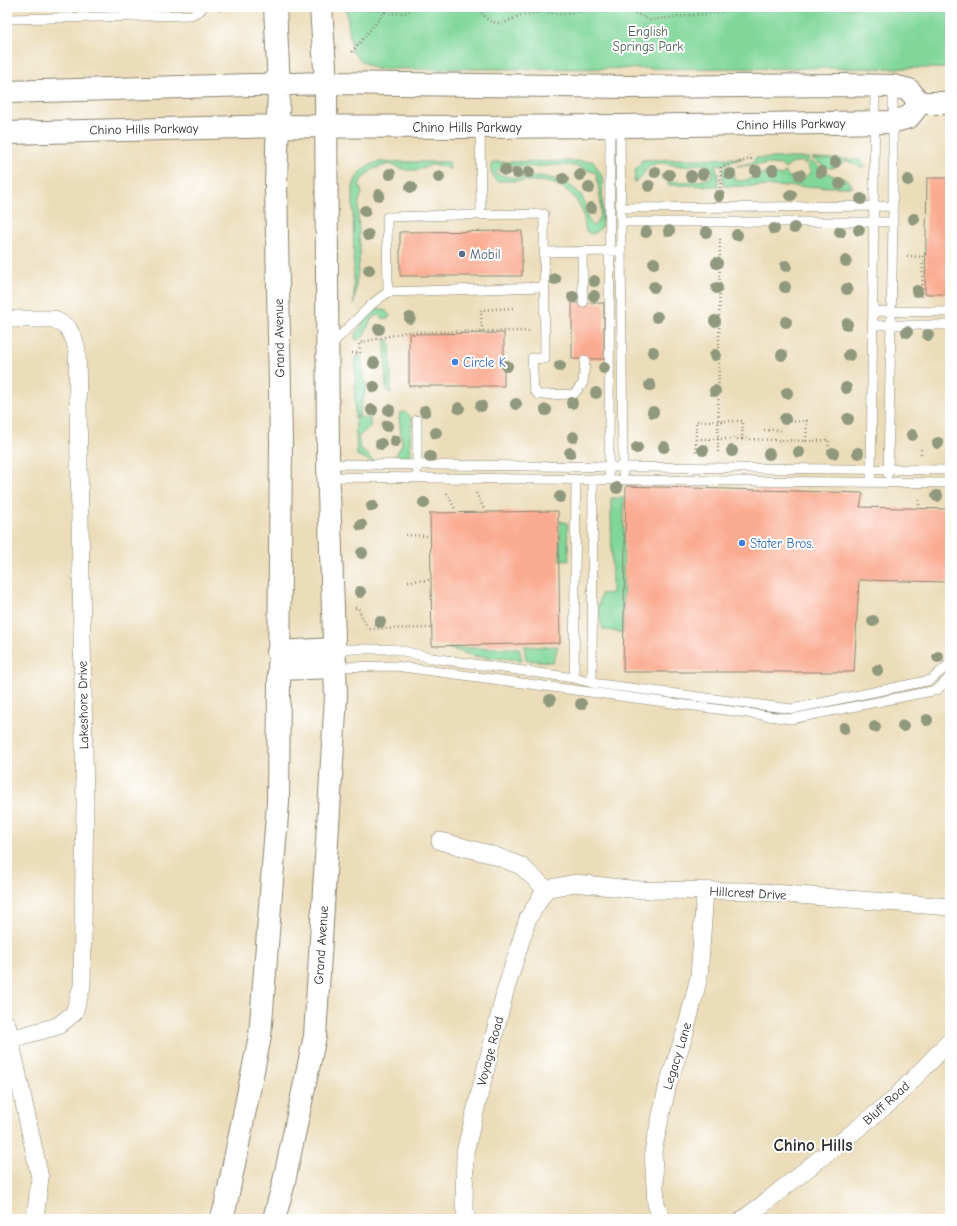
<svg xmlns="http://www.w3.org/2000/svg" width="957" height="1226" font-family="'Comic Neue',sans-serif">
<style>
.green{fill:#81d79a;stroke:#568162;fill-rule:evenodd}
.building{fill:#faaa90}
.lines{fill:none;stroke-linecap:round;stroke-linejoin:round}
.lane-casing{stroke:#8b8472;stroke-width:10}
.street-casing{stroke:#8b8472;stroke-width:18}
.primary-casing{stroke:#8b8472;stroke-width:24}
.path{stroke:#8b8472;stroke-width:2.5;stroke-dasharray:1 3;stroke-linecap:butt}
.lane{stroke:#fff;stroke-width:9}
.street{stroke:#fff;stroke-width:17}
.primary{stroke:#fff;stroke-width:22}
.tree{fill:#90987d}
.service-dot{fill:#5c6f8a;stroke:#fff;stroke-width:1.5}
.shop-dot{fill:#3f7fe0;stroke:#fff;stroke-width:1.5}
.labels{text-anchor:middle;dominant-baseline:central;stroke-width:4;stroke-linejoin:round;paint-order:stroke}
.park-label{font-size:13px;fill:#455f4c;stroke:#fff}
.street-label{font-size:13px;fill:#2b2b2b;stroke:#fff}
.service-label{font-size:13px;fill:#4e5e75;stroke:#fff;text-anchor:start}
.shop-label{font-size:13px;fill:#366cbe;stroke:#fff;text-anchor:start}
.district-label{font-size:17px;font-weight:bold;fill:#2b2b2b;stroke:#fff}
</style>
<rect width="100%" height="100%" fill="#fff"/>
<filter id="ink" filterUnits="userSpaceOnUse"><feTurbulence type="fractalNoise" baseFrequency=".025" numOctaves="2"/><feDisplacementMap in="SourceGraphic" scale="8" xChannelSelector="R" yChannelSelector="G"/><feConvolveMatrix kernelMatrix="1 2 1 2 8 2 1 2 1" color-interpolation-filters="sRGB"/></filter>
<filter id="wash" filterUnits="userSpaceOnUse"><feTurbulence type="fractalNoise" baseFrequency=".012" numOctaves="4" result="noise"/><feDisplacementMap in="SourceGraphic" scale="16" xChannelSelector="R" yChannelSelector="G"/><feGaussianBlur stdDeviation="0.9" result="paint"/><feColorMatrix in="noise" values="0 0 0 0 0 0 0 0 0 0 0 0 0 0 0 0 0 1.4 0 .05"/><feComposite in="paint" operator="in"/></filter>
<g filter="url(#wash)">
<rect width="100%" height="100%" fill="#ebddb9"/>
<path class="green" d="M346 7H950V68L376 69 361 61 352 52Z
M743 158 722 165 716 164V172H718V186L668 185V182L698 181 711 178 712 171C712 171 708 167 708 166 700 162 691 166 683 166 673 165 658 160 649 167 642 172 644 179 634 182L635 171 642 160Z
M755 158H810L805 164 801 161 791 164 785 169 781 165 770 164 737 166 754 162Z
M812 158 860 160 866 166 861 168C858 166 853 163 850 162 844 160 840 165 835 167 827 171 818 162 812 158Z
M593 161 602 177 603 216 601 228 597 232 591 234 586 231C584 225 585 219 583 213 567 173 533 182 498 181L494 179 491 170 493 162ZM502 165 530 167 560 165 576 166 596 173C598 188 607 217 593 226 584 218 588 206 581 195 572 184 554 178 540 176 532 176 525 178 518 178 511 178 503 175 496 174Z
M811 161 831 175 848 180 853 187 723 186V168L733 167 734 180C748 183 751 177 762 174 767 172 776 175 781 176L785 172 789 177 802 180 811 172 807 165Z
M378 162H449L450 169 438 165H431L418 170H406L389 164 373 169 361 180 359 185 362 193 359 200 358 214 360 253 354 304 353 187C357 172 363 167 378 162Z
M374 309H384L390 316 388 319 382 318 378 315 372 318 363 337 356 340 355 336 365 319Z
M385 340H390L391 394 386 389Z
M361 356 363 375 367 385 361 406 360 415 356 417 370 418V427L358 437 360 447 377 464 357 455 355 417V357Z
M406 412 412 419 410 441 411 455 403 460 393 461 402 444 399 418 400 413Z
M611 498H624L623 633 603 629 598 609 601 594 612 593Z
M560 521 567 523 569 561 560 560Z
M524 646 544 647 558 646 553 662 526 660Z
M447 648H519L522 660 474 656Z"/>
<g id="blocks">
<path class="building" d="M927 178H950V294H925Z
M522 231V276H400V232Z
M572 303H604V359H572Z
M504 333V386H409V334Z
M626 486 863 493 860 507 949 509 948 582 859 580 854 672H623Z
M558 511 560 643 432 646 430 513Z"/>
</g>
</g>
<g filter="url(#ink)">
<use href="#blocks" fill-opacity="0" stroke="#8b8472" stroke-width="1"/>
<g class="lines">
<defs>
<path id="lane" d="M7 19 191 15 201 10V7
M480 126 481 215
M620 126 623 473
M620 208 893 206
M621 222H893
M582 251 583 303
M544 252 616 251
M388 292 387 217 458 215 544 214 545 359 532 358 534 390 539 395 574 394 583 383 585 360
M873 311 950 312
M872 325H950
M330 346 372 304 388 292 544 287
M417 420V470
M328 464 950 470
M609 473 610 126
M888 474 893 222V86
M328 477 950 483
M871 483 875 86
M335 649H394L432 658 574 678 592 683 792 709 931 680 950 663
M335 667 395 666 791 719 937 690 950 677
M574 678 576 480
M592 683 593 480"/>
<path id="street" d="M7 319H54L68 328 74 339 77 350 85 804 82 986 74 1013 58 1026 11 1039
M440 841 493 855 521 866 546 889
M546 889 575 883 640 890 748 891 950 907
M7 1024 40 1178 35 1219
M467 1219 464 1206 465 1152 505 992 528 918 546 889
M662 1219 656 1204 653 1151 668 1084 685 1033 699 977 705 891
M743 1219 762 1205 892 1101 950 1041"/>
<path id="primary" d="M7 92 326 83 629 87 840 85 893 86 909 90 920 103H950
M7 133 278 126 458 127 620 126 892 122 909 117 920 103
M278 652 335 649
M279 669 335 667
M221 1219 225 1208 260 1036 278 802 281 440 276 184 279 85 275 7
M274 1219 283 1186 315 1036 336 696 328 464 326 83 321 7"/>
</defs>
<use href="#lane" class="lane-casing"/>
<use href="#street" class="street-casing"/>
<use href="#primary" class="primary-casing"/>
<path class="path" d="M476 7 488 20 496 23H504L521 15 544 12 560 14 596 10H622L631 11 650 20 721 12 743 7
M216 9 222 11 228 7
M385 12C396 15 407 14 415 7
M352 52 385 12 380 7
M720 192 721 167 751 159 750 155
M907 256 922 257
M922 297 923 254H925
M482 331 481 310 514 308
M352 353H360L359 343 406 332 530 331
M764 430H784
M742 439 806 441 807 421 786 422
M806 441 829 440 828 454
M696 452V421H743L742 439H696
M718 452 720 237
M921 454V449
M447 493 455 509
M476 493 484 509
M919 505V497
M406 535 429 536
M408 581 430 580
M355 608H358L368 629 432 628"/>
<use href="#lane" class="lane"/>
<use href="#street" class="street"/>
<use href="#primary" class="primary"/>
</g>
<g class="tree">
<circle cx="835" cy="162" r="6"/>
<circle cx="505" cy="170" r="6"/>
<circle cx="773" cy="170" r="6"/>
<circle cx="756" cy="171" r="6"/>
<circle cx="529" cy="172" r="6"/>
<circle cx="655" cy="172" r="6"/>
<circle cx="821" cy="172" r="6"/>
<circle cx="517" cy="173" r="6"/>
<circle cx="390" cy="174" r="6"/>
<circle cx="703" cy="174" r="6"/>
<circle cx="730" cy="174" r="6"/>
<circle cx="580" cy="175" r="6"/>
<circle cx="669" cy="175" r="6"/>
<circle cx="800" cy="175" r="6"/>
<circle cx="691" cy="176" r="6"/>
<circle cx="439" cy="177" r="6"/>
<circle cx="563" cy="179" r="6"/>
<circle cx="908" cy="180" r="6"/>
<circle cx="840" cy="184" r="6"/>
<circle cx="649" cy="186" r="6"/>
<circle cx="411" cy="187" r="6"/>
<circle cx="589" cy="188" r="6"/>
<circle cx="379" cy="195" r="6"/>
<circle cx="791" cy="195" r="6"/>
<circle cx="719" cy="196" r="6"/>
<circle cx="861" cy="199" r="6"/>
<circle cx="591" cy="208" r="6"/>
<circle cx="365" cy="211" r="6"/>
<circle cx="914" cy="219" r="6"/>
<circle cx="794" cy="228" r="6"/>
<circle cx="774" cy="229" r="6"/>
<circle cx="859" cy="230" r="6"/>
<circle cx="669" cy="231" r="6"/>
<circle cx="646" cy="232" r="6"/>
<circle cx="706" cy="232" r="6"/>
<circle cx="840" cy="232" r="6"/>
<circle cx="368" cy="235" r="6"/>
<circle cx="737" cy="235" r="6"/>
<circle cx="846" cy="261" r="6"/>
<circle cx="654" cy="263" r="6"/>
<circle cx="717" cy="263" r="6"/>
<circle cx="786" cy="266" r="6"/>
<circle cx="369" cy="270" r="6"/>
<circle cx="555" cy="279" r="6"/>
<circle cx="594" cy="281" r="6"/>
<circle cx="654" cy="287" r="6"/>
<circle cx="785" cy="287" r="6"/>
<circle cx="717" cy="288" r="6"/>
<circle cx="847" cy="289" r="6"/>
<circle cx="917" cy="291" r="6"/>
<circle cx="594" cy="296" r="6"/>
<circle cx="573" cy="297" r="6"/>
<circle cx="657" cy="317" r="6"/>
<circle cx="410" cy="318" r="6"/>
<circle cx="715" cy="321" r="6"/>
<circle cx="786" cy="322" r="6"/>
<circle cx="847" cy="324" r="6"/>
<circle cx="379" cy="329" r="6"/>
<circle cx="907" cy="332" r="6"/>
<circle cx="928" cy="335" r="6"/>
<circle cx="653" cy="352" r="6"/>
<circle cx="715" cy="355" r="6"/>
<circle cx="782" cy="355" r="6"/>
<circle cx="849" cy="355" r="6"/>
<circle cx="374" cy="363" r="6"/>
<circle cx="507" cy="366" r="6"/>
<circle cx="560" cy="366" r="6"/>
<circle cx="604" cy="368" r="6"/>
<circle cx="650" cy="385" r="6"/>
<circle cx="374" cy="387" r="6"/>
<circle cx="846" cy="388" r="6"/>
<circle cx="715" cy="391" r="6"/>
<circle cx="596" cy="393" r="6"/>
<circle cx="787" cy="393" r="6"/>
<circle cx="572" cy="403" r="6"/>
<circle cx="516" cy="404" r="6"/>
<circle cx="481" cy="406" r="6"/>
<circle cx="459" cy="408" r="6"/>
<circle cx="372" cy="410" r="6"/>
<circle cx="389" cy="410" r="6"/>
<circle cx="546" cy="410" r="6"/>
<circle cx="425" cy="411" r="6"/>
<circle cx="653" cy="412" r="6"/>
<circle cx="785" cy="419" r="6"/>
<circle cx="848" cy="419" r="6"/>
<circle cx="387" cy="426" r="6"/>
<circle cx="436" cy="433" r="6"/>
<circle cx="912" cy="435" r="6"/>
<circle cx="573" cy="437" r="6"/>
<circle cx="395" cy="441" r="6"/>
<circle cx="938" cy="443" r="6"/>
<circle cx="381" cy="444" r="6"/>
<circle cx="664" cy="447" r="6"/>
<circle cx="637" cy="448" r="6"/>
<circle cx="703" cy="450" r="6"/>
<circle cx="732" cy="451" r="6"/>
<circle cx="799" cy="452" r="6"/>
<circle cx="570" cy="453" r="6"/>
<circle cx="833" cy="453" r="6"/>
<circle cx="858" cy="453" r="6"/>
<circle cx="769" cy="454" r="6"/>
<circle cx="430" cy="457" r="6"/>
<circle cx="617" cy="488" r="6"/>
<circle cx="937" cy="496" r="6"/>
<circle cx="560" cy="497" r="6"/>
<circle cx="424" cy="503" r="6"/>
<circle cx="372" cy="506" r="6"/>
<circle cx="361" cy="525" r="6"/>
<circle cx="362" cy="553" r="6"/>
<circle cx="360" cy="592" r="6"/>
<circle cx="873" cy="621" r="6"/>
<circle cx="380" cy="622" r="6"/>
<circle cx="938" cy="657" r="6"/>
<circle cx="878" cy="670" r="6"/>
<circle cx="550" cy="700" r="6"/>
<circle cx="581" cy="704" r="6"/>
<circle cx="927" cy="720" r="6"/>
<circle cx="903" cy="726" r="6"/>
<circle cx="875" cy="727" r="6"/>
<circle cx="844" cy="728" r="6"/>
</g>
</g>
<circle class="service-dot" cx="462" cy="254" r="4"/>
<g class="shop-dot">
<circle cx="455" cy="362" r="4"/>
<circle cx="742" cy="543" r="4"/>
</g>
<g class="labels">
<g class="park-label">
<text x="648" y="31">English<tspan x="648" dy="15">Springs Park</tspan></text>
</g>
<g class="street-label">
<text transform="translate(791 124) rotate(-1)">Chino Hills Parkway</text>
<text x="467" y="127">Chino Hills Parkway</text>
<text transform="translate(144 129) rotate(-1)">Chino Hills Parkway</text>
<text transform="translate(279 338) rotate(-91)">Grand Avenue</text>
<text transform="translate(83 705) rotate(-91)">Lakeshore Drive</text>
<text transform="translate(748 893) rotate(3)">Hillcrest Drive</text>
<text transform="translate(321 945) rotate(-86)">Grand Avenue</text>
<text transform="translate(490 1051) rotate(-75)">Voyage Road</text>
<text transform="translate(677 1056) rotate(-73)">Legacy Lane</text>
<text transform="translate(886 1103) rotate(-42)">Bluff Road</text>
</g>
<g class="service-label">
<text x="470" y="254">Mobil</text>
</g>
<g class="shop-label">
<text x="463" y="362">Circle K</text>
<text x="750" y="543">Stater Bros.</text>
</g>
<g class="district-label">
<text x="813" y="1145">Chino Hills</text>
</g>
</g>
<rect width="957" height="1226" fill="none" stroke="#fff" stroke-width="24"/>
</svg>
